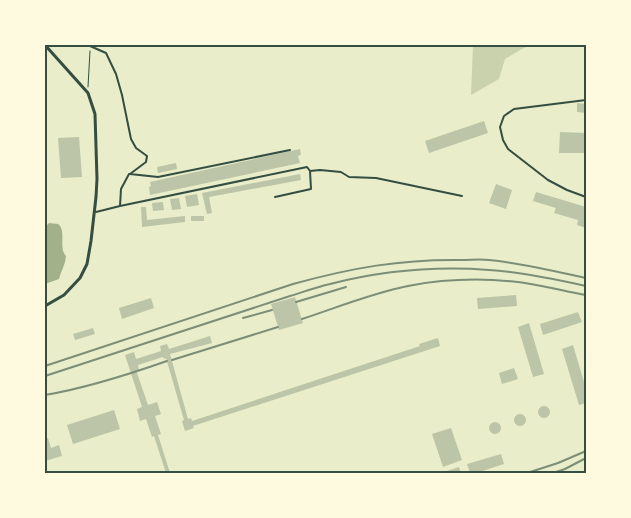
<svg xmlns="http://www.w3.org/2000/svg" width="631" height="518" font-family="'Roboto Serif',serif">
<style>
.green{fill:#cad2ad}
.water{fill:#a3b18a}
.building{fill:#bcc5a7}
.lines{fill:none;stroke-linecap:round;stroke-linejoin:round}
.path{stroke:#344e41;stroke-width:1}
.service{stroke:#344e41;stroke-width:2}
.minor{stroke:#344e41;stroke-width:3}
.rail{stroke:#7c8e77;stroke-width:2}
.neatline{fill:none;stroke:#344e41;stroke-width:2}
</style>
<rect width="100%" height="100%" fill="#e9edc9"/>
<path class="green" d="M473 45H529L505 59 499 79 471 95Z"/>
<path class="water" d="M49 223C51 223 56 224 58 224 67 230 58 248 66 256 65 266 61 271 59 279L45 284V227Z"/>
<path class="building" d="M577 103 586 104V113L577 112Z
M484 121 488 133 429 153 425 141Z
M560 132 586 133V153H559Z
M79 137 82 177 61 178 58 138Z
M300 149 301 155 298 156 300 163 150 195 149 187 151 186 150 182Z
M176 163 177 169 158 173 157 167Z
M300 174 301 180 209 197 212 213 207 214 202 193Z
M496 184 512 190 506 209 489 203Z
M536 192 586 207V228L577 225 578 220 554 213 556 208 533 201Z
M197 194 199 205 187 207 185 196Z
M179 198 181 209 172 210 170 199Z
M163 202 164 210 153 211 152 203Z
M141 207H146L147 220 185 216V222L142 227Z
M191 216H204V221H191Z
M516 295 517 306 478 309 477 298Z
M295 297 303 323 279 330 271 304Z
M151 298 154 308 122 319 119 308Z
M578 312 582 322 543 335 540 324Z
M529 323 544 374 533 377 518 327Z
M93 328 95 334 75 340 73 334Z
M210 336 212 343 170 354 188 419 191 418 192 421 420 346 419 344 438 338 440 346 193 426 194 428 185 431 182 421 184 420 166 358 164 359 163 357 138 365 139 370H136L148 405 157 402 161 414 155 416 161 434 158 435 170 473H166L154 436 152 437 146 419 140 421 137 409 142 407 125 355 134 352 136 359 161 351 160 346 167 344 169 349Z
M573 345 584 382 586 381V403L579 405 562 349Z
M514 368 518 379 502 384 499 373Z
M538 412a6 6 0 1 1 12 0a6 6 0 1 1-12 0Z
M114 410 120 429 73 444 67 425Z
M514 420a6 6 0 1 1 12 0a6 6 0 1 1-12 0Z
M489 428a6 6 0 1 1 12 0a6 6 0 1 1-12 0Z
M451 428 462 460 443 467 432 434Z
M48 438 51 448 59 445 62 456 45 461V439Z
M501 454 504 464 476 473H470L467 464Z
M459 467 461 473H441Z"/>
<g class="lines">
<path class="path" d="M88 87 90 51"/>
<path class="service" d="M90 46 106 53 116 74 122 95 131 139 136 148 147 156 146 162 130 174 158 177 290 150
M586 100 514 109 504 116 500 127 503 140 508 149 548 180 567 190 586 197
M310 171 320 170 341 172 349 177 376 178 462 196
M129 174 121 189 120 206 307 167 310 171 311 189 275 197
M96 212 120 206"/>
<path class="minor" d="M45 45 88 93 95 114 97 179 96 197 91 241 87 264 80 278 64 295 45 306"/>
<path class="rail" d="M296 302 346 287
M243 318 272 310
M302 319C336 308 372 293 408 286 444 279 482 278 518 282 541 285 564 291 586 295
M172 360 278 327
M45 366 293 284C351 268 401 259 462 260 471 260 480 259 489 260 521 263 554 271 586 278
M45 376 290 296C303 292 317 287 330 284 381 271 436 266 489 270 521 272 554 279 586 286
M45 395C87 388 127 375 167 361
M527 473 558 463 586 451
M553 473 565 469 586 458"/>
</g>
<rect width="631" height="518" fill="none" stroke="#fefae0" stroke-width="92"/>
<rect x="46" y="46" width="539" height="426" class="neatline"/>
</svg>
